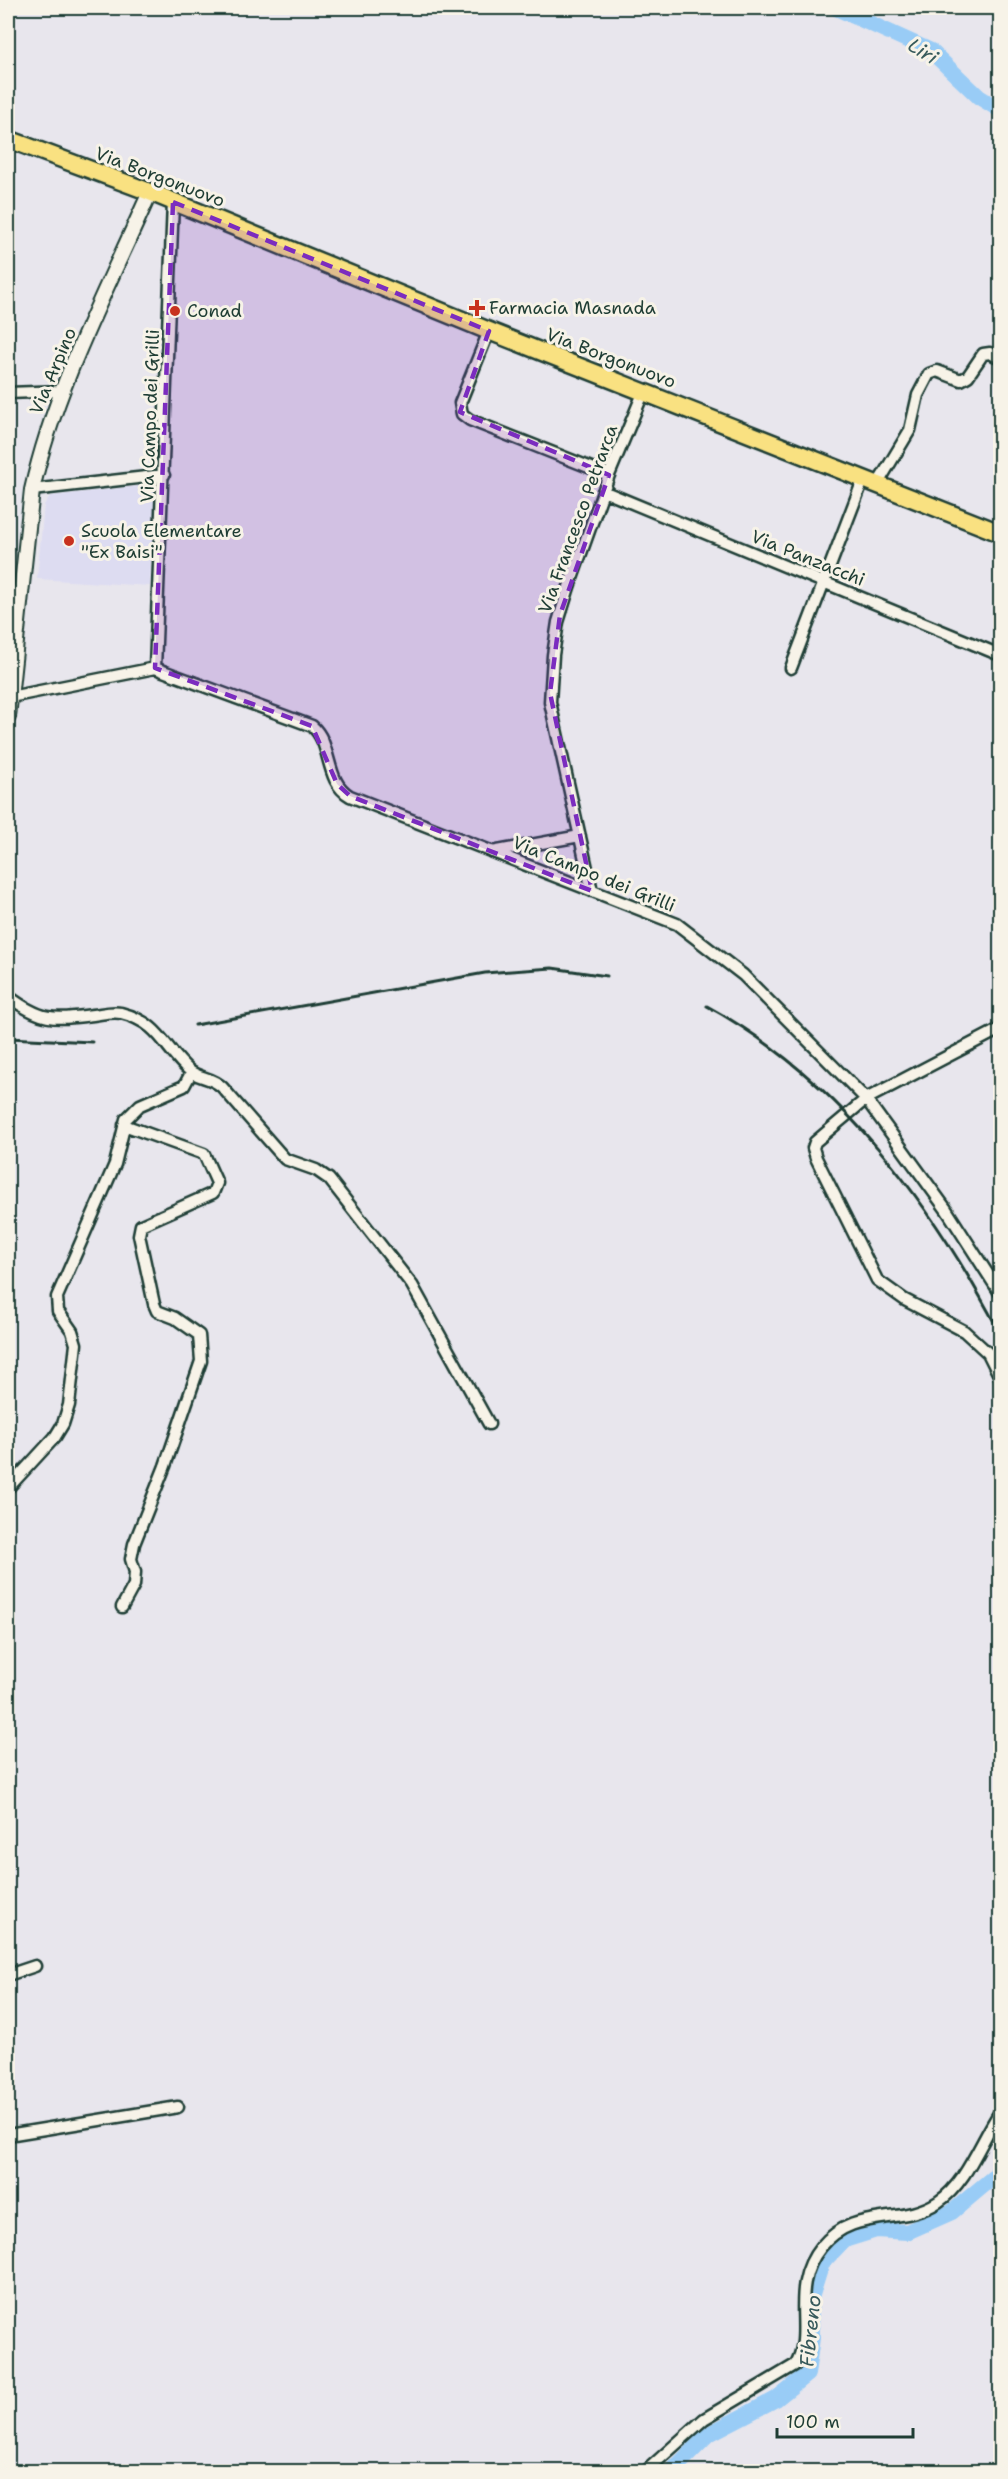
<svg xmlns="http://www.w3.org/2000/svg" width="1008" height="2479" font-family="'Shantell Sans',sans-serif">
<style>
.built{fill:#dddcf1}
.lines{fill:none;stroke-linecap:round;stroke-linejoin:round}
.river{stroke:#99ccf6;stroke-width:16}
.minor-casing{stroke:#1f3d34;stroke-width:15}
.tertiary-casing{stroke:#1f3d34;stroke-width:18}
.primary-casing{stroke:#1f3d34;stroke-width:21}
.minor{stroke:#f7f3e8;stroke-width:10}
.tertiary{stroke:#f7f3e8;stroke-width:14}
.primary{stroke:#f9e181;stroke-width:16}
.rail{stroke:#1f3d34;stroke-width:3}
.marked{fill:#7b2cbf;fill-opacity:0.2;stroke:#7b2cbf;stroke-width:4.5;stroke-dasharray:12 8;stroke-linejoin:round}
.poi-dot{fill:#c8321e;stroke:#f7f3e8;stroke-width:2}
.labels{text-anchor:middle;dominant-baseline:central;stroke-width:6;stroke-linejoin:round;paint-order:stroke}
.street-label{font-size:18px;fill:#1f3d34;stroke:#f7f3e8}
.poi-label{font-size:18px;fill:#1f3d34;stroke:#f7f3e8;text-anchor:start}
.water-label{font-size:20px;font-style:italic;fill:#375a5b;stroke:#f7f3e8}
</style>
<rect width="100%" height="100%" fill="#e8e6ed"/>
<filter id="ink" filterUnits="userSpaceOnUse"><feTurbulence type="fractalNoise" baseFrequency=".0167" numOctaves="2"/><feDisplacementMap in="SourceGraphic" scale="12" xChannelSelector="R" yChannelSelector="G"/><feConvolveMatrix kernelMatrix="1 2 1 2 8 2 1 2 1" color-interpolation-filters="sRGB"/></filter>
<g filter="url(#ink)">
<path class="built" d="M156 484 150 586 37 579 44 505 50 496Z"/>
<g class="lines">
<path class="river" d="M836 8 931 51 979 97 1000 110
M671 2472 709 2434 776 2399 807 2374 812 2338 810 2301 822 2263 844 2240 876 2230 907 2232 952 2212 996 2175 1000 2166"/>
<defs>
<path id="minor" d="M489 331 460 403 462 414 470 420 609 475
M8 393 63 391
M877 485 910 430 918 395 929 374 937 371 961 380 968 376 983 354 990 353 1000 358
M32 490 164 475
M603 491 1000 655
M155 668 312 726C333 744 324 781 350 796L677 924 743 975 866 1099 1000 1029
M791 668 863 480
M10 697 155 668 173 202
M492 852 580 836
M592 891 550 702 553 655 558 622 569 587 609 475 644 391
M8 996C41 1021 52 1020 93 1015 102 1014 112 1011 121 1013 161 1023 164 1049 190 1071 198 1078 212 1077 222 1087L285 1159 316 1170 329 1179 412 1285 489 1424
M1000 1293 946 1209 866 1099 815 1142 813 1148 816 1158 877 1280 905 1300 964 1331 988 1353 1000 1377
M8 1488 55 1437 63 1424 69 1405 76 1344 72 1331 58 1311 57 1297 115 1164 126 1119 140 1105 184 1086 191 1073
M122 1607 134 1585 135 1572 131 1559 134 1544 165 1466 201 1361 199 1335 175 1318 157 1311 154 1304 139 1235 141 1225 213 1193 217 1183 204 1154 124 1125
M8 1975 35 1966
M8 2135 178 2107
M645 2472 704 2419 795 2365C816 2333 787 2289 821 2247 854 2206 900 2227 938 2202 967 2183 981 2140 1000 2112"/>
<path id="tertiary" d="M8 717 32 490C55 387 107 289 150 192"/>
<path id="primary" d="M8 139 150 192 489 331 1000 533"/>
</defs>
<use href="#minor" class="minor-casing"/>
<use href="#tertiary" class="tertiary-casing"/>
<use href="#primary" class="primary-casing"/>
<use href="#minor" class="minor"/>
<use href="#tertiary" class="tertiary"/>
<use href="#primary" class="primary"/>
<path class="rail" d="M707 1006C839 1078 931 1202 1000 1333
M195 1025 485 973 552 968 607 976
M8 1038 92 1042"/>
</g>
</g>
<path class="marked" d="M173 202 489 331 460 412 609 475 560 615 550 693 592 891 350 796 337 784 312 726 155 668Z"/>
<g class="poi-dot">
<path d="M474 299h6v6h6v6h-6v6h-6v-6h-6v-6h6z"/>
<circle cx="175" cy="311" r="6"/>
<circle cx="69" cy="541" r="6"/>
</g>
<g class="labels">
<g class="street-label">
<text transform="translate(160 177) rotate(21)">Via Borgonuovo</text>
<text transform="translate(611 358) rotate(21)">Via Borgonuovo</text>
<text transform="translate(53 371) rotate(-67)">Via Arpino</text>
<text transform="translate(150 416) rotate(-88)">Via Campo dei Grilli</text>
<text transform="translate(578 519) rotate(-70)">Via Francesco Petrarca</text>
<text transform="translate(808 558) rotate(22)">Via Panzacchi</text>
<text transform="translate(594 874) rotate(22)">Via Campo dei Grilli</text>
</g>
<g class="poi-label">
<text x="489" y="308">Farmacia Masnada</text>
<text x="187" y="311">Conad</text>
<text x="81" y="531">Scuola Elementare<tspan x="81" dy="21">"Ex Baisi"</tspan></text>
</g>
<g class="water-label">
<text transform="translate(923 51) rotate(32)">Liri</text>
<text transform="translate(810 2331) rotate(-84)">Fibreno</text>
</g>
</g>
<rect width="1008" height="2479" fill="none" stroke="#f7f3e8" stroke-width="30"/>
<rect x="15" y="15" width="978" height="2449" fill="none" stroke="#1f3d34" stroke-width="2" filter="url(#ink)"/>
<path d="M777 2428v9h136v-9" fill="none" stroke="#1f3d34" stroke-width="3"/>
<text x="786" y="2428" font-size="18" fill="#1f3d34" stroke="#f7f3e8" stroke-width="4.5" paint-order="stroke">100 m</text>
</svg>
